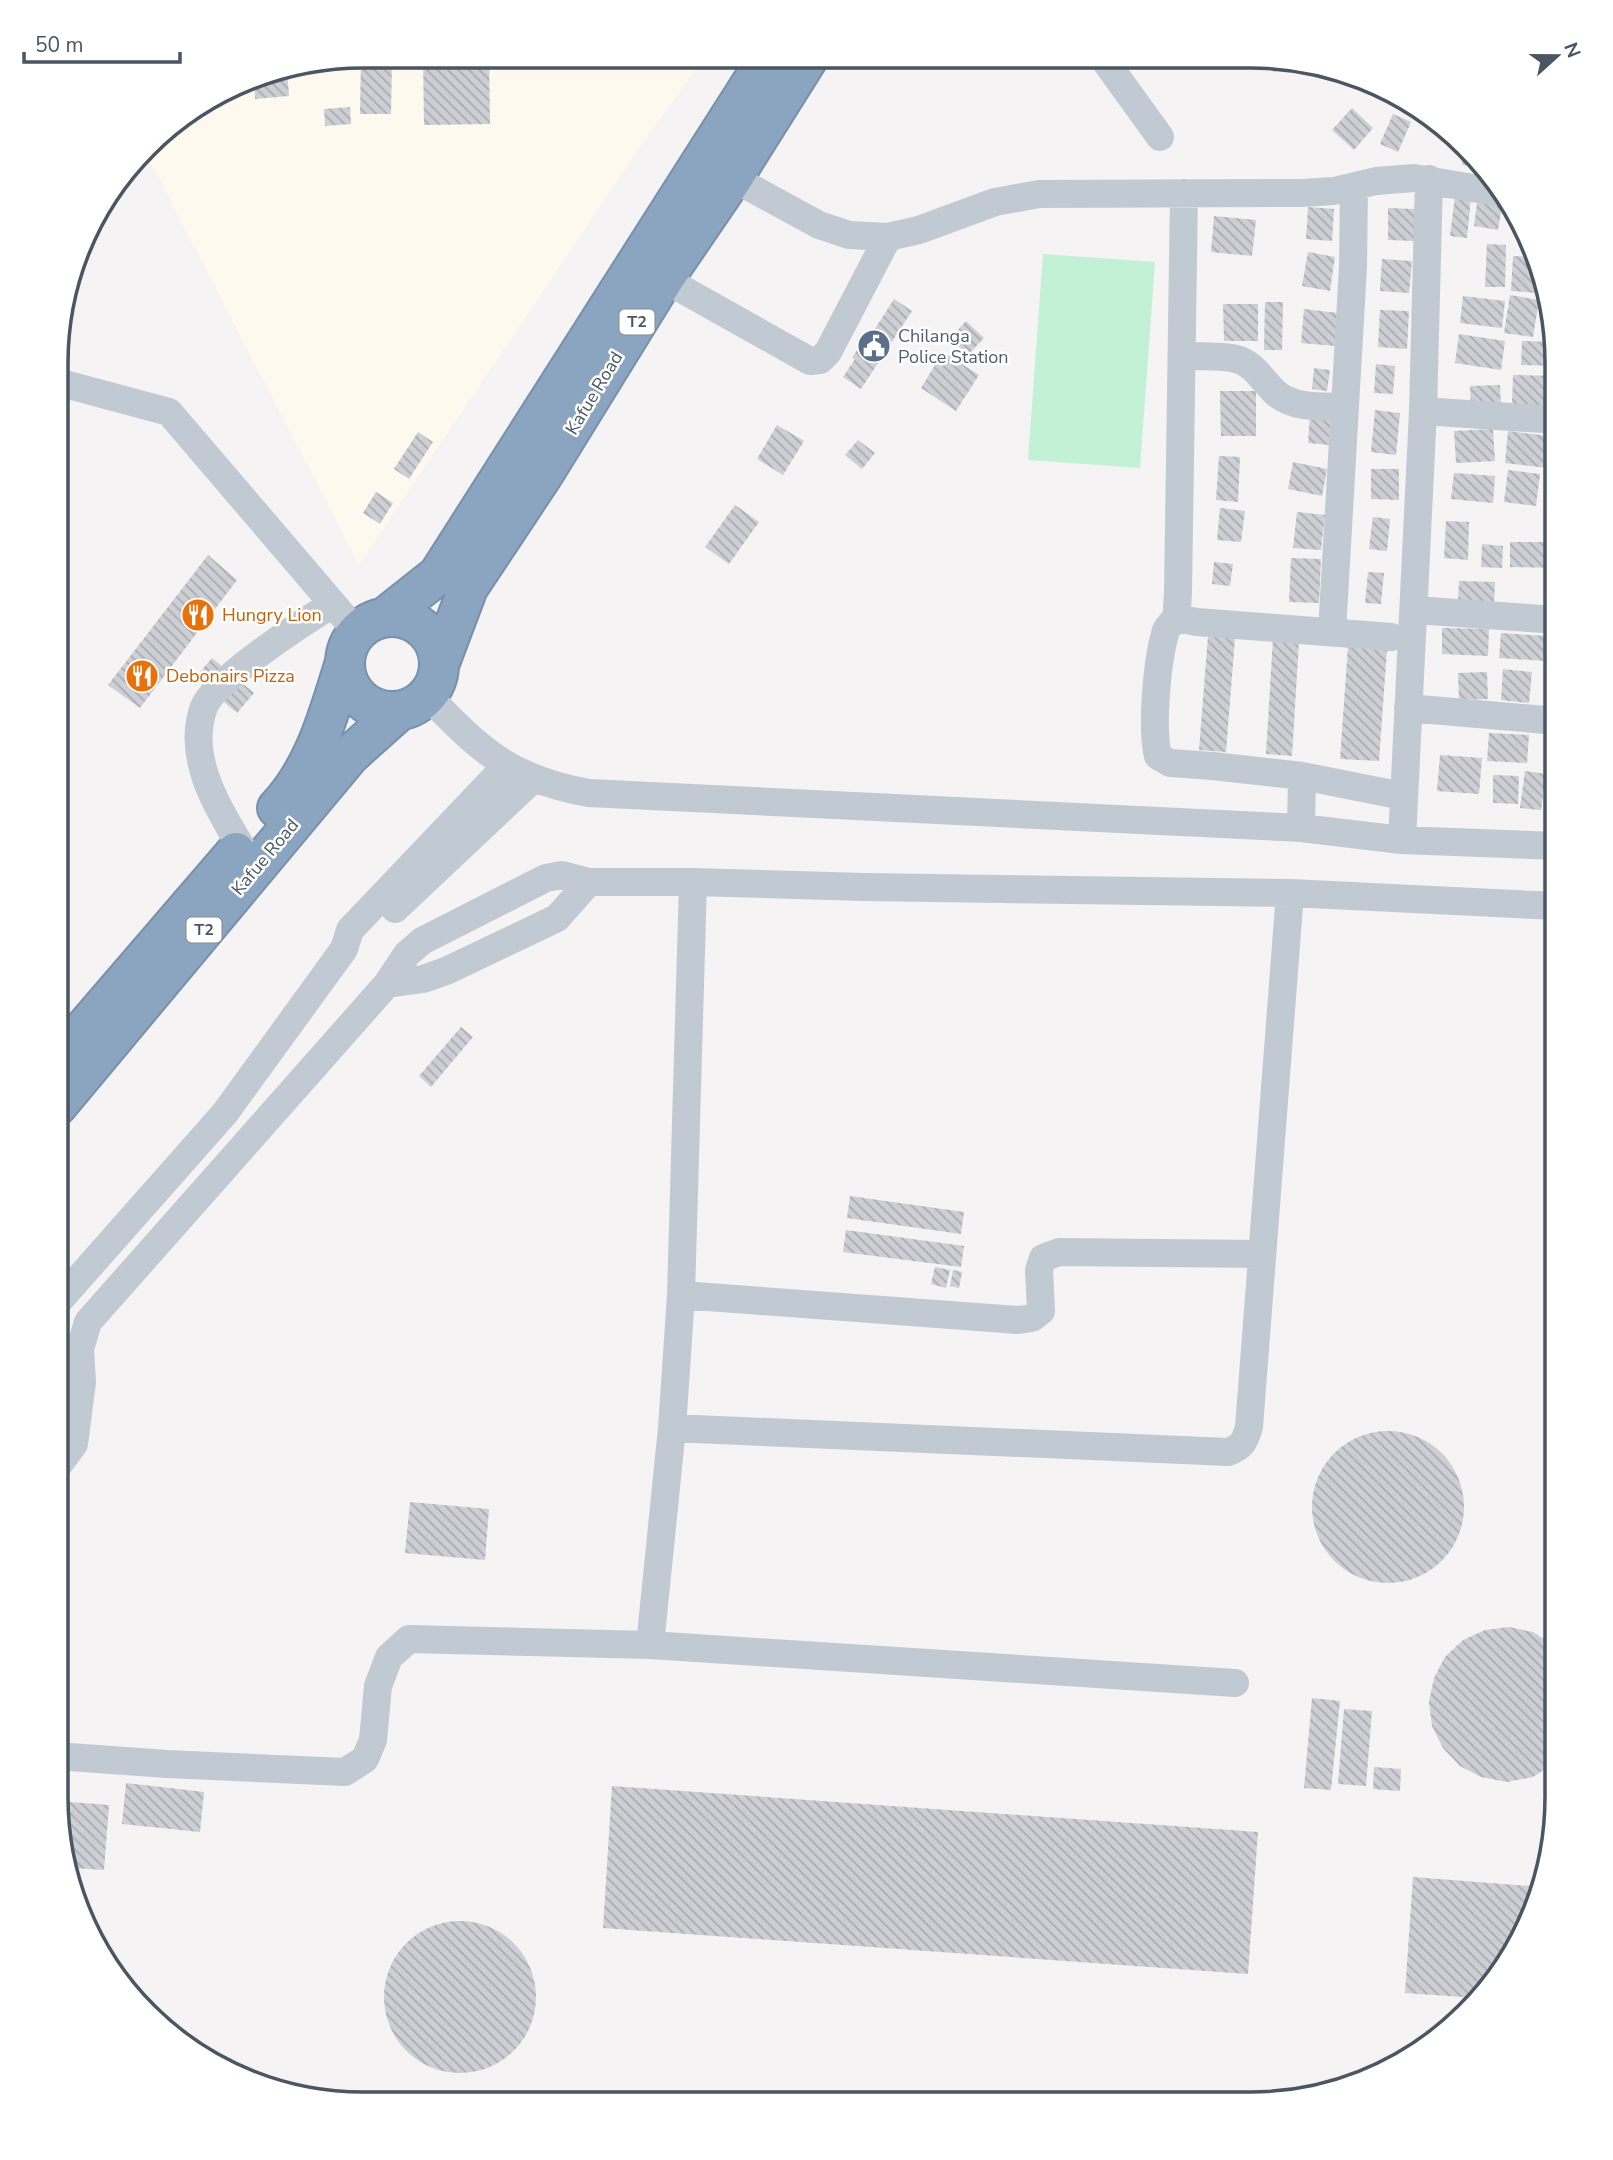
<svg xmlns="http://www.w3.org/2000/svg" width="1613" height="2160" font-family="'Nunito Sans',sans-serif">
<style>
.commercial{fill:#fdf9ef}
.pitch{fill:#c3f1d5}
.building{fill:url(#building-back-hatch)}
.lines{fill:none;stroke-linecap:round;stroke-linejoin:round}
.highway-casing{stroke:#7690ad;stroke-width:42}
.minor{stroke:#c1cad2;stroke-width:28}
.highway{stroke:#8ba5c1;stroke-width:38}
.labels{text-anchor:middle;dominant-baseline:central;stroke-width:5;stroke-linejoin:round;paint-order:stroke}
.shield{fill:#fff;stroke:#808990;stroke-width:2}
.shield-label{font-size:16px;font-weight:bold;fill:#4a5661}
.service-label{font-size:18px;fill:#4e5e75;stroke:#fff;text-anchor:start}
.street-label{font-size:18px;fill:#4a5661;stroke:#fff}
.food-label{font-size:18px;fill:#c56008;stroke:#fff;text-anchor:start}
.rim{fill:none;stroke:#4a5661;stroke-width:3.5}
</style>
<defs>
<pattern id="building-back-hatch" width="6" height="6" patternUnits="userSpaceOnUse" patternTransform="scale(1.75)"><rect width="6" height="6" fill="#cdcfd5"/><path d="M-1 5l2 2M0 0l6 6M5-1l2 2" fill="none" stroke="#a8abb0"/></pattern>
</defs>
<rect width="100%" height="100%" fill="#f5f3f3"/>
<path class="commercial" d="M364 56 705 57 644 141 359 565 145 152 161 132 264 72Z"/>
<path class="pitch" d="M1043 254 1155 262 1140 468 1028 460Z"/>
<path class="building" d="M361 56H392L391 114H360Z
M423 56H489L490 124 424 125Z
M1271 59H1288L1290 69 1273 72Z
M287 69 289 96 255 99 254 79 264 72Z
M350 107 351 124 325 126 324 109Z
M1352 108 1373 128 1354 150 1332 130Z
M1393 114 1411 122 1398 152 1380 144Z
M1464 146 1481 161 1485 167 1462 165Z
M1455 196 1471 198 1467 238 1450 236Z
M1478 196 1503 200 1498 230 1474 226Z
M1308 207 1334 209 1332 241 1306 239Z
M1388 208 1415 209 1414 241 1388 240Z
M1214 216 1256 220 1252 256 1211 252Z
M1487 244 1506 245 1505 287H1485Z
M1308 252 1335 257 1330 291 1302 286Z
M1513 256 1532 257 1538 284V293L1511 291Z
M1382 259 1412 261 1409 293 1380 291Z
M1510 295 1539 300 1533 337 1504 333Z
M1463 296 1505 301 1502 328 1460 323Z
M894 299 912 311 861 389 843 377 855 359 852 358 868 333 871 335Z
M1265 302H1283L1282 350H1264Z
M1223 304H1258V341H1224Z
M1304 309 1338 313 1335 346 1301 343Z
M1380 310 1409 311 1407 349 1378 347Z
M966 321 984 338 968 355 950 339Z
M1459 334 1505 341 1501 370 1455 363Z
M1522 341 1552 342 1557 366 1521 365Z
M943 352 979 375 956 411 921 388Z
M1376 364 1395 366 1393 394 1374 393Z
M1314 368 1330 370 1327 391 1312 389Z
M1513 375 1557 376V406L1512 405Z
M1500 385 1501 410 1471 411 1470 386Z
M1220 391H1256V436H1221Z
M1375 410 1400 413 1396 455 1371 452Z
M1310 414 1331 416 1329 445 1308 443Z
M777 425 804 441 783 475 757 459Z
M1493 429 1495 461 1456 463 1454 431Z
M1508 431 1557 437 1556 469 1505 463Z
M418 432 433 442 409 479 394 469Z
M858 440 875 453 862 469 845 455Z
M1219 456 1240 457 1238 502 1216 500Z
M1293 462 1327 469 1322 496 1288 489Z
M1371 469H1399V500L1371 499Z
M1508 470 1540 474 1536 506 1504 502Z
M1454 473 1495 476 1493 503 1451 499Z
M376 492 393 503 380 524 363 513Z
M735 505 759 522 729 564 705 547Z
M1220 508 1245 511 1241 542 1217 540Z
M1297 512 1325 515 1321 550 1293 548Z
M1373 517 1390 519 1387 551 1369 549Z
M1446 521 1469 522 1468 560 1444 558Z
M1510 542H1557V568L1510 567Z
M1482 544 1503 546 1502 568 1481 567Z
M208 555 237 580 140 708 108 685Z
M1291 558 1321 559 1319 603 1289 602Z
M1214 562 1233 564 1230 586 1212 584Z
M1368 572 1384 573 1381 604 1365 603Z
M1459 581 1495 582 1494 604 1458 602Z
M1442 628 1489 629 1488 656 1442 654Z
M1501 633 1547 636 1546 661 1499 658Z
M1208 636 1235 638 1226 752 1199 750Z
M1273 639 1299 641 1292 756 1266 754Z
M1348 646 1387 649 1379 761 1340 759Z
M212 658 254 693 237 713 195 678Z
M1503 669 1532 672 1529 703 1501 700Z
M1487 672 1488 699 1459 700 1458 673Z
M1489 733 1529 735 1527 763 1487 761Z
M1440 755 1482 758 1479 794 1437 791Z
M1525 771 1546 774 1541 810 1520 808Z
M1493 775 1519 776 1518 804 1493 803Z
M461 1027 473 1037 431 1087 419 1076Z
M850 1196 964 1212 961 1234 847 1218Z
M846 1230 964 1246 961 1267 843 1252Z
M935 1267 950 1270 946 1288 931 1284Z
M953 1270 962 1272 959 1288 950 1286Z
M1312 1507a76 76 0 1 1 152 0a76 76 0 1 1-152 0Z
M410 1502 489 1509 485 1560 405 1553Z
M1509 1627 1533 1632 1556 1647V1762L1533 1777 1507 1782 1481 1777 1460 1766 1443 1748 1432 1726 1429 1702 1434 1678 1445 1657 1463 1640 1485 1630Z
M1312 1698 1340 1701 1331 1790 1304 1788Z
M1344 1709 1372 1711 1366 1786 1338 1784Z
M1374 1767 1401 1769 1400 1791 1373 1789Z
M126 1783 204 1792 200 1832 122 1824Z
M612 1786 1258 1832 1248 1974 603 1928Z
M57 1801 109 1805 104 1870 73 1868Z
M1413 1877 1542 1887 1541 1896 1505 1968 1478 1998 1405 1993Z
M384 1997a76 76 0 1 1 152 0a76 76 0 1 1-152 0Z"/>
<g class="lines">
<defs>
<path id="highway" d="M385 617 438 575 768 57
M345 664a47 47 0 1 1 94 0a47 47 0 1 1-94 0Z
M439 665 468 588 543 475 664 279 733 178 809 57
M277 808C315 768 329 713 345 662
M57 1060 236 852
M57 1106 350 755 399 711"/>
</defs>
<use href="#highway" class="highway-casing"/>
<path class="minor" d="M1103 58 1160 137
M733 178 819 225 849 235 888 237 919 230 995 202 1039 194 1302 193 1334 191 1376 181 1414 178 1502 193
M1184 193 1178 593C1177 601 1178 614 1174 620 1170 626 1166 627 1165 634 1157 662 1151 728 1158 756L1170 763 1213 766 1302 776 1403 796
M664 279 810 361 820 360 828 352 888 237
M1182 356C1199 357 1220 355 1236 359 1254 363 1264 383 1277 394 1295 409 1323 406 1345 407
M61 383 169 412 357 632
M1423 411 1557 420
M1414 610 1557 620
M1176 618 1197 622 1391 637
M1332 632 1353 267 1354 187
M427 695C481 751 510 779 589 793L1301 828 1402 840 1557 846
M1408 708 1557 721
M1301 828 1302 776
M1402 840 1423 411 1429 179
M241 846C216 806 186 755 204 707 215 679 305 621 333 604
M395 909 533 779
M387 984 423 979 446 971 557 918 589 882
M681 1295 1018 1320 1032 1318 1041 1311 1039 1270 1043 1258 1059 1252 1262 1254
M57 1303 225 1113 344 949 350 930 506 766
M672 1428 1228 1452C1242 1447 1245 1441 1249 1427L1290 893
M57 1467 74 1444 82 1382 80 1349 88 1322 387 984 407 954 422 941 546 878 562 875 589 882H693L864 887 1290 893 1557 906
M650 1645 1235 1683
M56 1756 167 1764 345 1772 365 1759 373 1740 378 1686 389 1657 409 1639 650 1645 672 1428 681 1295 693 882"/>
<use href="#highway" class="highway"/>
</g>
<defs>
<symbol id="civic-disc" viewBox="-11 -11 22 22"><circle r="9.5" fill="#5c6f8a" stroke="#fff"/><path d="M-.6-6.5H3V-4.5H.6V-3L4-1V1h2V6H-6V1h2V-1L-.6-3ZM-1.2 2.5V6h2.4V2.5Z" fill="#fff"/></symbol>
<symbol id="restaurant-disc" viewBox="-11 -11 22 22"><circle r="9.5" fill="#e8710a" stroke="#fff"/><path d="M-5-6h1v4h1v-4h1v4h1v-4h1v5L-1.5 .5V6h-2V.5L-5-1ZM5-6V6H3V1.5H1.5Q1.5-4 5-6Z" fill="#fff"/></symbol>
</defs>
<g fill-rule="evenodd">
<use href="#civic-disc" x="855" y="327" width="38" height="38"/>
<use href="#restaurant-disc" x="179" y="596" width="38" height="38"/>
<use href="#restaurant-disc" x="123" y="657" width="38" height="38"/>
</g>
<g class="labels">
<g class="shield">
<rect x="619.5" y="309.5" width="35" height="25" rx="5"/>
<rect x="186.5" y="917.5" width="35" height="25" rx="5"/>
</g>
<g class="shield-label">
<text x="637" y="322">T2</text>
<text x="204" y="930">T2</text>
</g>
<g class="service-label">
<text x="898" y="336">Chilanga<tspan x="898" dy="21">Police Station</tspan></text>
</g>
<g class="street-label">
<text transform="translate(594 393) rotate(-59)">Kafue Road</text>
<text transform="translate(265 857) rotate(-50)">Kafue Road</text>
</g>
<g class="food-label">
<text x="222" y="615">Hungry Lion</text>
<text x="166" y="676">Debonairs Pizza</text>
</g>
</g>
<path d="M0 0H1613V2160H0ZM363 68H1250A295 295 0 0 1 1545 363V1797A295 295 0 0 1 1250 2092H363A295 295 0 0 1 68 1797V363A295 295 0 0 1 363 68Z" fill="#fff" fill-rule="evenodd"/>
<path class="rim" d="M363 68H1250A295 295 0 0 1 1545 363V1797A295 295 0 0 1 1250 2092H363A295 295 0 0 1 68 1797V363A295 295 0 0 1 363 68Z"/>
<g transform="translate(1557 56) rotate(69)" stroke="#ffffff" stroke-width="5" paint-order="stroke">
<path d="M0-5L12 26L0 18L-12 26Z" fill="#4a5661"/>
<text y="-10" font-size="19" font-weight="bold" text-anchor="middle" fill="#4a5661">N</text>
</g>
<path d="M24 52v10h156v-10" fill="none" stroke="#4a5661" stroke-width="3.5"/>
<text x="35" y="52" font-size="21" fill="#4a5661" stroke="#ffffff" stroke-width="5" paint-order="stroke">50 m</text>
</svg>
